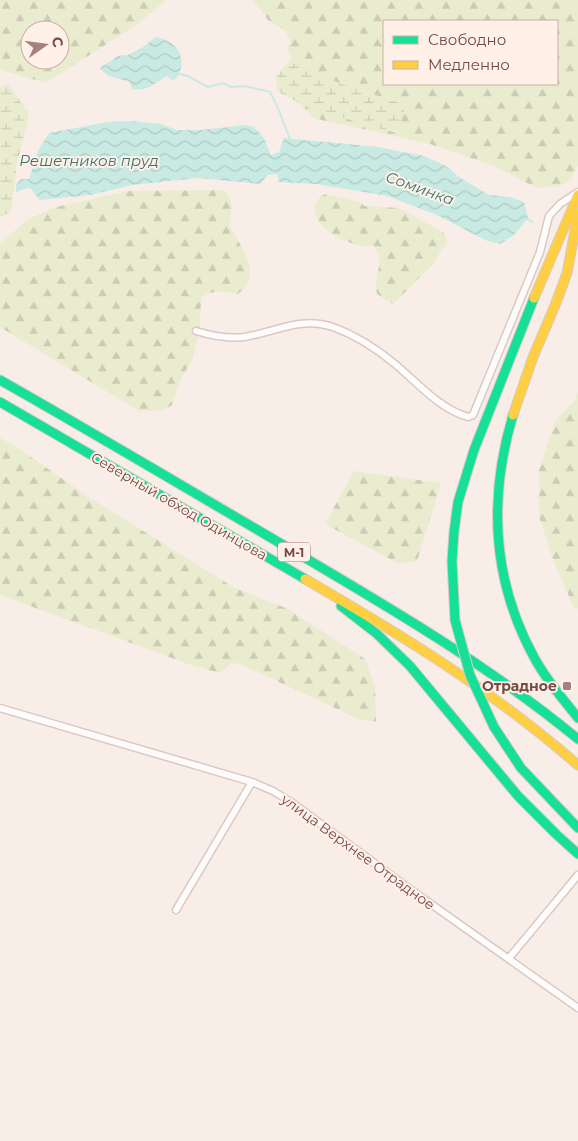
<svg xmlns="http://www.w3.org/2000/svg" width="578" height="1141" font-family="Montserrat,sans-serif">
<style>
.forest{fill:url(#forest-firs);fill-rule:evenodd}
.wetland{fill:url(#wetland-marsh)}
.water{fill:url(#water-waves)}
.lines{fill:none;stroke-linecap:round;stroke-linejoin:round}
.stream{stroke:#c8eae3;stroke-width:2}
.street-casing{stroke:#d9c9c5;stroke-width:9}
.fast-casing{stroke:#dacac6;stroke-width:11}
.slow-casing{stroke:#dacac6;stroke-width:11}
.street{stroke:#fefcfb;stroke-width:6}
.fast{stroke:#16e098;stroke-width:9}
.slow{stroke:#ffcf43;stroke-width:9}
.fast-bridge-casing{stroke:#dacac6;stroke-width:11;stroke-linecap:butt}
.fast-bridge{stroke:#16e098;stroke-width:9}
.poi-dot{fill:#a4837e;stroke:#fff0e8;stroke-width:2}
.labels{text-anchor:middle;dominant-baseline:central;stroke-width:4;stroke-linejoin:round;paint-order:stroke}
.shield{fill:#fff0e8;stroke:#a07c77;stroke-width:1}
.shield-label{font-size:12px;font-weight:bold;fill:#774a46}
.street-label{font-size:14px;fill:#774a46;stroke:#fff0e8}
.poi-label{font-size:14px;font-weight:bold;fill:#774a46;stroke:#fff0e8;text-anchor:end}
.water-label{font-size:15px;font-style:italic;fill:#36766f;stroke:#fff0e8}
</style>
<defs>
<pattern id="forest-firs" width="22" height="20" patternUnits="userSpaceOnUse" patternTransform="scale(1.25)"><rect width="22" height="20" fill="#eaecd0"/><path d="M5 1l3.5 6h-7zM16 11l3.5 6h-7z" fill="#ccccb4"/></pattern>
<pattern id="wetland-marsh" width="20" height="14" patternUnits="userSpaceOnUse" patternTransform="scale(1.25)"><rect width="20" height="14" fill="#eaecd0"/><path d="M1 5h8M5 5V1M11 12h8M15 12V8" fill="none" stroke="#ccccb4"/></pattern>
<pattern id="water-waves" width="16" height="10" patternUnits="userSpaceOnUse" patternTransform="scale(1.25)"><rect width="16" height="10" fill="#c8eae3"/><path d="M0 5q4-4 8 0t8 0" fill="none" stroke="#afcac4"/></pattern>
</defs>
<rect width="100%" height="100%" fill="#f8ede7"/>
<path class="forest" d="M0 0H166L138 24 46 83 0 70ZM30 30H60V60H30Z
M253 0H578V166L571 179 560 186 537 188 494 166 430 144 317 119 311 116 295 98 287 78 291 58 287 48 291 42 285 30 268 20ZM384 21H557V84H384Z
M224 190C234 201 232 210 229 224 239 246 265 273 238 294 223 292 213 289 201 298L200 327 193 358 180 381 172 405 164 410 139 411 0 327V244L28 219 56 207 128 191Z
M326 194 359 202 365 206 399 208 443 232 447 238 446 245 441 250 435 262 393 304 377 294C372 276 386 267 374 246 367 246 360 247 354 244 339 239 314 227 315 208 315 201 320 196 326 194Z
M578 392V608L575 610 553 560 539 516V470L555 421 575 400Z
M0 438 12 444 90 498 235 588 288 609 365 659 375 687 376 722 361 720 240 664 232 663 220 673 191 665 0 595Z
M354 471 441 483 417 561 399 564 325 524Z"/>
<path class="wetland" d="M288 62 342 84 406 105 396 133 308 108 277 91 276 77Z
M8 84 29 114 17 164 11 212 0 217V87Z"/>
<path class="water" d="M156 37C178 41 189 59 176 79L171 80 167 76C153 83 149 92 132 89L130 82 109 76 100 69C105 62 112 62 117 56L128 55 143 47Z
M132 121 161 124 177 130H201L244 125 254 127 264 138 271 155 279 152 284 138 378 147 424 156 446 166 459 177 489 195 510 197 524 202 528 218 514 235 500 244 485 240 439 216 388 196 316 184 279 182 277 174 268 175 260 184 198 178 132 185 90 195 40 200 30 188 20 190 16 193V185L21 179H29L38 151 49 133 108 122Z"/>
<g class="lines">
<path class="stream" d="M179 74 188 76 208 87 223 83 231 87 244 86 270 92 278 108 290 139
M526 218 532 222"/>
<defs>
<path id="street" d="M196 331C212 336 227 339 244 337 276 332 300 316 333 327 355 335 377 349 395 364 418 383 438 408 468 417L473 415 540 252 549 216 560 204 578 192
M0 708 252 782 273 791 291 802 407 887 578 1008
M176 910 252 782
M509 958 578 875"/>
<path id="fast" d="M0 380C90 431 179 484 268 536 375 599 482 660 578 739
M0 402 305 579
M513 415C488 499 492 581 535 659 547 681 563 699 578 718
M341 606 377 634 410 666 518 796 557 835 578 854
M455 620 452 561 454 532 458 502 474 450 534 298
M494 727 521 768 578 828"/>
<path id="slow" d="M534 298 578 195
M513 415 533 357 556 303 567 273 578 214
M305 579C403 636 492 690 578 765"/>
</defs>
<use href="#street" class="street-casing"/>
<use href="#fast" class="fast-casing"/>
<use href="#slow" class="slow-casing"/>
<use href="#street" class="street"/>
<use href="#fast" class="fast"/>
<use href="#slow" class="slow"/>
<defs>
<path id="fast-bridge" d="M455 620 470 675 494 727"/>
</defs>
<use href="#fast-bridge" class="fast-bridge-casing"/>
<use href="#fast-bridge" class="fast-bridge"/>
</g>
<rect class="poi-dot" x="562" y="681" width="10" height="10" rx="2.5"/>
<g class="labels">
<rect class="shield" x="278" y="542.5" width="32" height="19" rx="4"/>
<g class="shield-label">
<text x="294" y="552">М-1</text>
</g>
<g class="street-label">
<text transform="translate(179 506) rotate(30)">Северный обход Одинцова</text>
<text transform="translate(358 852) rotate(36)">улица Верхнее Отрадное</text>
</g>
<g class="poi-label">
<text x="557" y="686">Отрадное</text>
</g>
<g class="water-label">
<text x="89" y="160">Решетников пруд</text>
<text transform="translate(420 188) rotate(20)">Соминка</text>
</g>
</g>
<rect x="383" y="20" width="175" height="65" fill="#fff0e8" stroke="#c9aea7"/>
<rect x="393" y="36" width="25" height="8" fill="#16e098" stroke="#c9aea7"/>
<text x="428" y="45" font-size="15" fill="#774a46">Свободно</text>
<rect x="393" y="61" width="25" height="8" fill="#ffcf43" stroke="#c9aea7"/>
<text x="428" y="70" font-size="15" fill="#774a46">Медленно</text>
<g transform="translate(45 45) rotate(76)"><circle r="24" fill="#fff0e8" stroke="#c9aea7"/>
<path d="M0-4L9 19L0 12L-9 19Z" fill="#a4837e"/>
<text y="-8" font-size="14" font-weight="bold" text-anchor="middle" fill="#774a46">С</text>
</g>
</svg>
